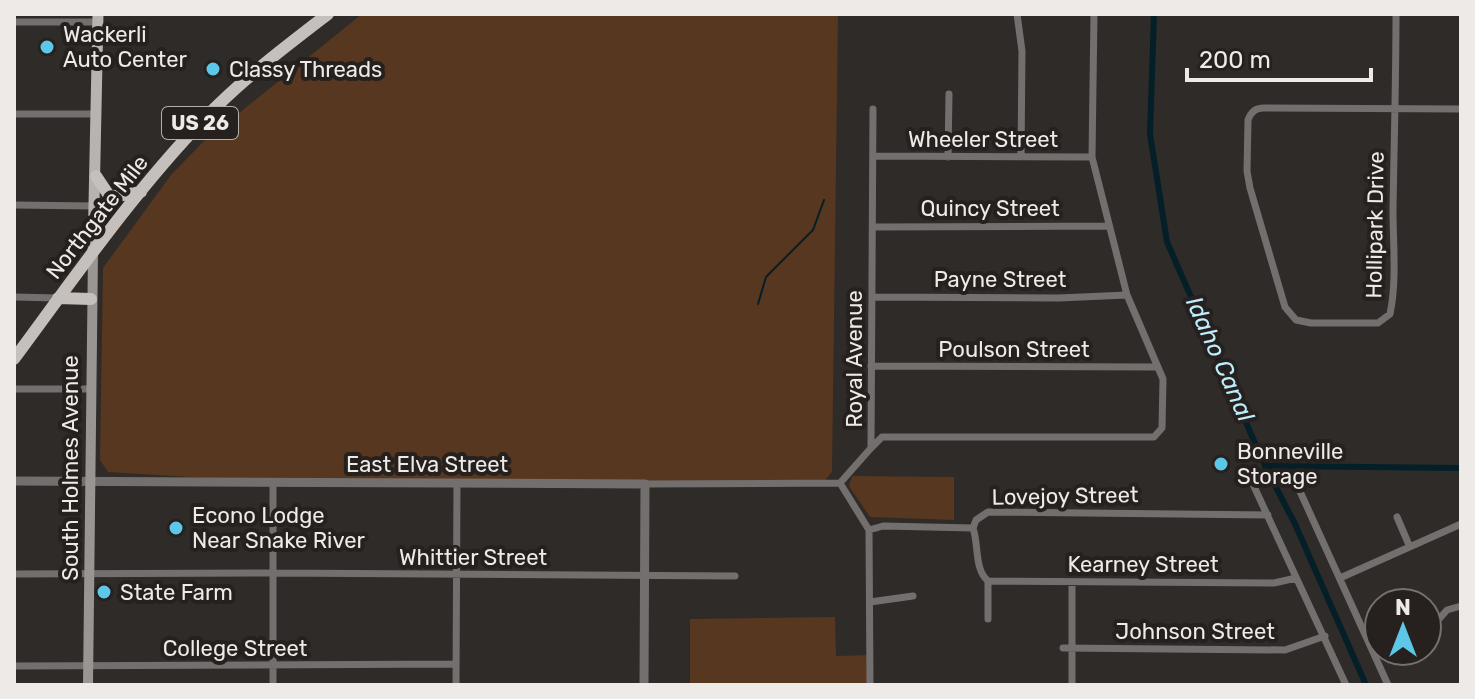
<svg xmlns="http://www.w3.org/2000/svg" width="1475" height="699" font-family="Rubik,sans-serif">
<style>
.green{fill:#57371f}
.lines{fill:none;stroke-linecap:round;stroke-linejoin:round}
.stream{stroke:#041f27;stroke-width:2}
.canal{stroke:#041f27;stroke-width:6}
.minor{stroke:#726f6e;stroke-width:7}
.tertiary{stroke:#726f6e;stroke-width:9}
.secondary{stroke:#999593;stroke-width:10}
.primary{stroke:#b7b3af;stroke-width:11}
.trunk{stroke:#c5c0bc;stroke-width:12}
.poi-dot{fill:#5cc7e7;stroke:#26211e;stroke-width:3}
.labels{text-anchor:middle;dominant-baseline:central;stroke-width:8;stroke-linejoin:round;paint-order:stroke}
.shield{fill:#26211e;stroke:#b1aeab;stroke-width:2}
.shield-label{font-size:20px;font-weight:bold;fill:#edeae8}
.poi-label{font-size:22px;fill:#edeae8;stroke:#26211e;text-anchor:start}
.street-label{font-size:22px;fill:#edeae8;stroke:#26211e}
.water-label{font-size:24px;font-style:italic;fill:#bdeefe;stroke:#26211e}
</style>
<rect width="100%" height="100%" fill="#2f2b28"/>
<path class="green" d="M362 14H838L832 472 822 484 273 482 108 472 100 460 103 268 171 175 203 142Z
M852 476 954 477V520L870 517 849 486Z
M835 617 836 656 870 655V685H690V619Z"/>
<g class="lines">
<path class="stream" d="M758 304 766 277 813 230 824 200"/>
<path class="canal" d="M1154 14 1150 134 1167 242 1265 466 1295 524 1366 685
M1265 466 1461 468"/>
<path class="minor" d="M1017 14 1022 51 1021 157
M1396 14C1396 79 1394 145 1393 210 1393 244 1397 281 1390 314L1378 323H1311L1296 320 1285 307 1250 188 1247 171 1248 120C1251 112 1255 108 1264 108L1461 109
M14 22H98
M14 114H97
M874 156 1092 157
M948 157 949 94
M14 205 95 206
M873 227 1108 226
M14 297 58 298
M872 297 1059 298 1127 295
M871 366 1157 367
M14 389H90
M871 448 882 437H1154L1162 428 1163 379 1127 295 1092 157 1094 14
M1251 480 1346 685
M840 483 871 448 873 109
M840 483 869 530 870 685
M645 484 840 483
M1298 487 1388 685
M1397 517 1409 545
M973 528 976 520 988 512 1268 515
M973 528C979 545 974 569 988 581V619
M869 530 883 526 973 528
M14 574 273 573 735 576
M1340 578 1461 524
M988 581 1274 583 1296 578
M870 602 913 596
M1440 618 1447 610 1461 606
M1063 648 1285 650 1325 636
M14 666 456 664
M273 685V482
M456 685 457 483
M1072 685V582"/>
<path class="tertiary" d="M14 481 645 484 644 685"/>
<path class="secondary" d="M88 685 93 252"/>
<path class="primary" d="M93 252 98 14"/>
<path class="trunk" d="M96 176 110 197 141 192
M58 298 91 299
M14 359C74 278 133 193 203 120 240 81 285 47 328 14"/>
</g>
<g class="poi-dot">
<circle cx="47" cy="47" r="8"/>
<circle cx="213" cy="69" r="8"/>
<circle cx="1221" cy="464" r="8"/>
<circle cx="176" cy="528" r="8"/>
<circle cx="104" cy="592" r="8"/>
</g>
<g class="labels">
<rect class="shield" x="162" y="107" width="76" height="32" rx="6"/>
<g class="shield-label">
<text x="200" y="123">US 26</text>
</g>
<g class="poi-label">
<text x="63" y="34">Wackerli<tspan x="63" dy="25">Auto Center</tspan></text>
<text x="229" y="69">Classy Threads</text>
<text x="1237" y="451">Bonneville<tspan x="1237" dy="25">Storage</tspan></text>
<text x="192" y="515">Econo Lodge<tspan x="192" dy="25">Near Snake River</tspan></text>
<text x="120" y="592">State Farm</text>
</g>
<g class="street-label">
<text x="983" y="139">Wheeler Street</text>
<text x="990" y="208">Quincy Street</text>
<text transform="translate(97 217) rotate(-52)">Northgate Mile</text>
<text transform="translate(1375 225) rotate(-89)">Hollipark Drive</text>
<text x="1000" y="279">Payne Street</text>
<text x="1014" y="349">Poulson Street</text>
<text transform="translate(854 359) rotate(-90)">Royal Avenue</text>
<text x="427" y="464">East Elva Street</text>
<text transform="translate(70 468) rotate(-90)">South Holmes Avenue</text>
<text transform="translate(1065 496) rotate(-1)">Lovejoy Street</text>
<text x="473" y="557">Whittier Street</text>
<text x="1143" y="564">Kearney Street</text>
<text x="1195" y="631">Johnson Street</text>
<text x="235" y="648">College Street</text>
</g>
<g class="water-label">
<text transform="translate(1220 359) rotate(66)">Idaho Canal</text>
</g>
</g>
<rect width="1475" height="699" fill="none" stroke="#edeae8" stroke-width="32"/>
<g transform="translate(1403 627)"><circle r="38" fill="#26211e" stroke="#76716f" stroke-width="2"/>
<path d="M0-6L14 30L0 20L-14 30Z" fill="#5cc7e7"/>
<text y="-12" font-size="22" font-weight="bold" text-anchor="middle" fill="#edeae8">N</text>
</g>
<path d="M1187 68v12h184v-12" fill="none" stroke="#edeae8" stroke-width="4"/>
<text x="1199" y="68" font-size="24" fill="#edeae8" stroke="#26211e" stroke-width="6" paint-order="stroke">200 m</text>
</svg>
